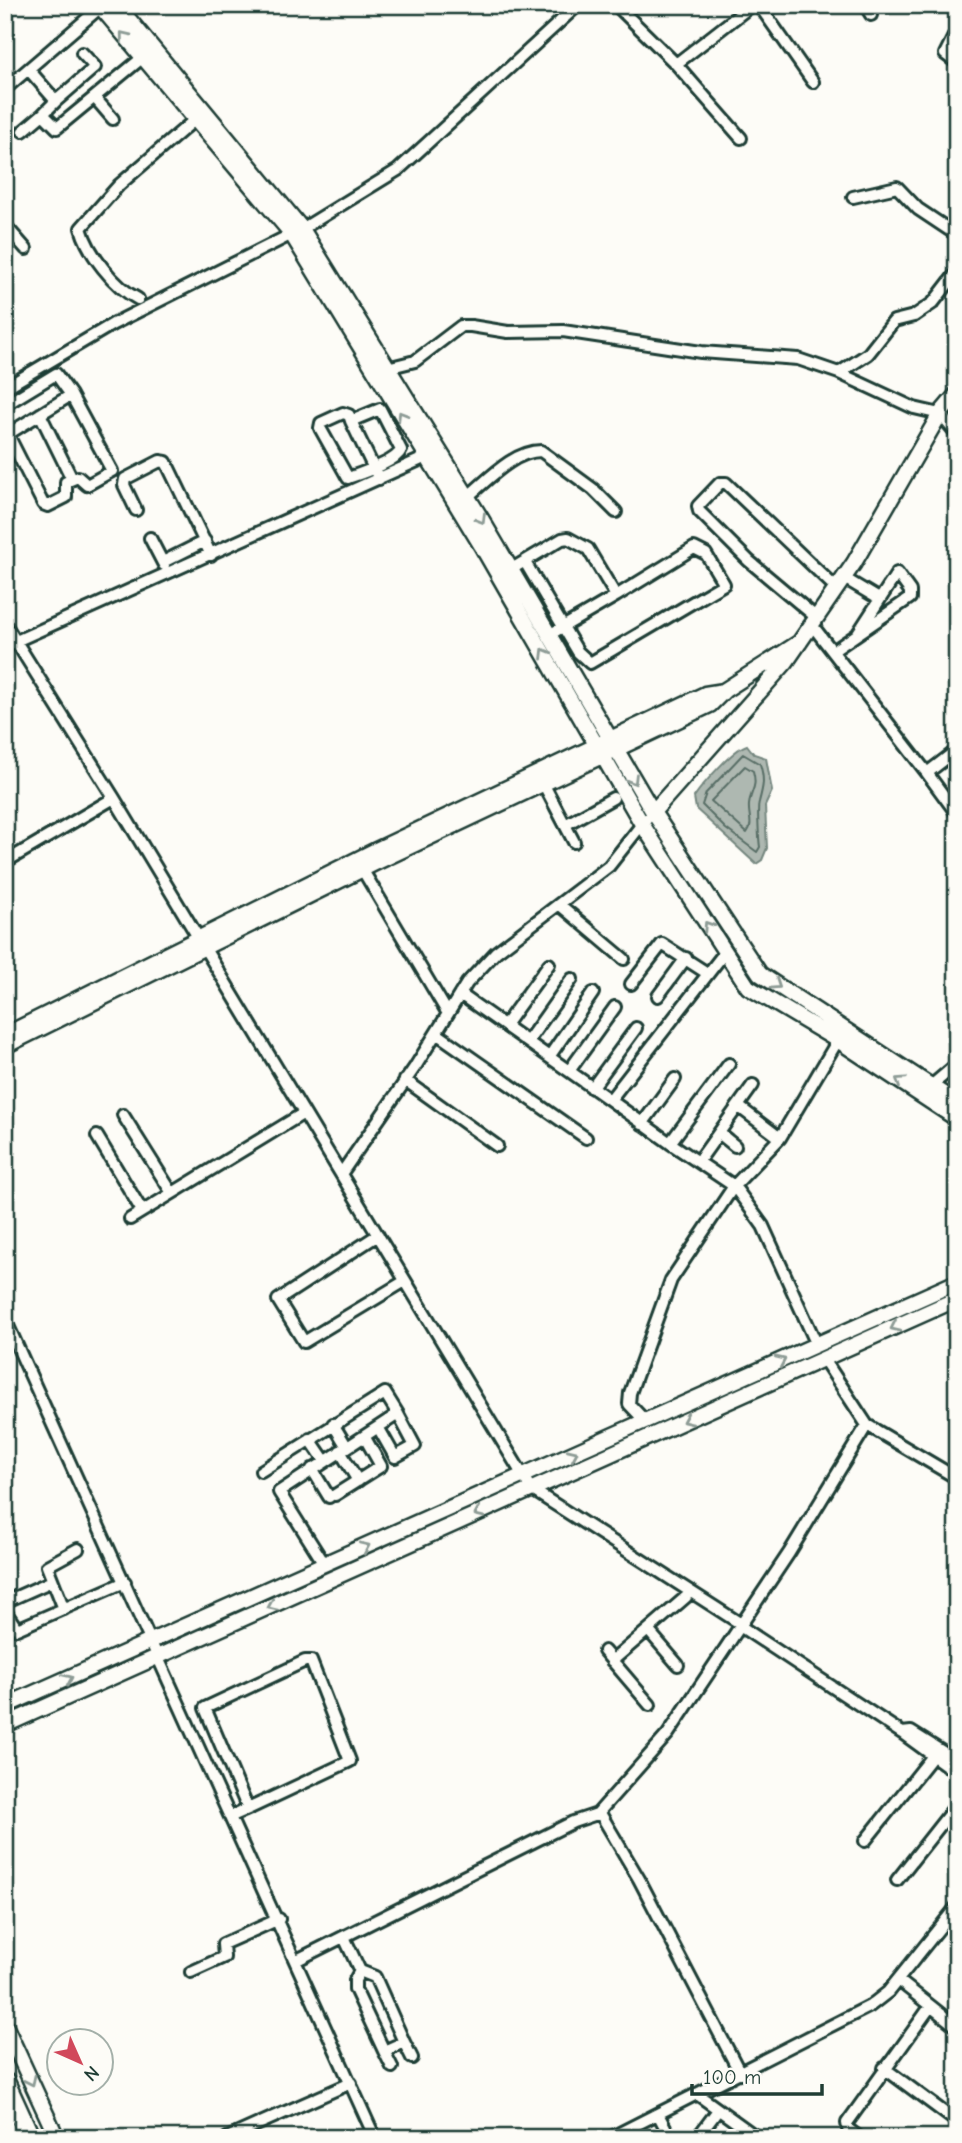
<svg xmlns="http://www.w3.org/2000/svg" width="962" height="2143" font-family="'Comic Neue',sans-serif">
<style>
.water{fill:#aeb8b1;stroke:#75877f;stroke-width:2}
.lines{fill:none;stroke-linecap:round;stroke-linejoin:round}
.shore{stroke:#586e66;stroke-width:2}
.street-casing{stroke:#1f3d34;stroke-width:16}
.secondary-casing{stroke:#1f3d34;stroke-width:19}
.highway-casing{stroke:#1f3d34;stroke-width:24}
.street{stroke:#fdfcf7;stroke-width:10}
.secondary{stroke:#fdfcf7;stroke-width:14}
.highway{stroke:#fdfcf7;stroke-width:19}
.oneway{stroke:#8e9c96}
</style>
<rect width="100%" height="100%" fill="#fdfcf7"/>
<filter id="ink" filterUnits="userSpaceOnUse"><feTurbulence type="fractalNoise" baseFrequency=".0143" numOctaves="2"/><feDisplacementMap in="SourceGraphic" scale="14" xChannelSelector="R" yChannelSelector="G"/><feConvolveMatrix kernelMatrix="1 2 1 2 8 2 1 2 1" color-interpolation-filters="sRGB"/></filter>
<g filter="url(#ink)">
<path class="water" d="M747 745 754 754 766 758 772 791 765 806 767 848 762 860 756 864 696 809 694 797C703 784 733 749 747 745Z"/>
<g class="lines">
<path class="shore" d="M743 754 760 764C765 780 763 787 759 802 757 807 759 841 760 847L757 852 726 829 702 805 706 793Z
M745 766 753 771C758 789 750 790 749 805 748 816 754 824 747 833L711 801Z"/>
<defs>
<path id="street" d="M616 5 676 64 741 138
M759 5 813 82
M865 5 871 15
M954 36 945 54 957 63
M676 64 752 5
M29 70 56 101 43 114 57 128 142 58
M5 89 103 5
M95 98 113 119
M56 101 95 67 82 53
M23 131 43 114
M853 197 897 187 918 209 957 235
M5 225 26 249
M5 265 7 267
M957 272 933 303 914 316 894 321 868 354 839 373 914 408 940 414 957 434
M138 299C114 287 88 253 81 228L119 185 199 116
M387 368 415 361 461 326H471L508 332 563 331 701 352 798 359 839 373
M5 388 113 324 302 229 398 170 578 5
M5 405 56 374 71 395 8 434
M40 414 72 479
M351 421 380 409 401 450C396 462 362 473 348 478L320 428 321 423 343 413 349 415 351 421 379 479
M5 429 43 504 48 506 66 497V482L78 477 87 485 112 471 71 395
M467 497C487 481 513 451 541 451L593 489 616 512
M136 510 124 485 125 479 160 461 166 462 211 555
M150 538 164 565
M163 562 205 541
M510 570 562 539 568 538 588 549 616 596 694 548 706 554 724 584 590 663 578 652 525 562
M844 578 879 599
M817 618 749 561 699 511 698 506 720 483H726L837 589
M5 624 114 798 531 1489 741 1624
M812 625 927 773 957 750
M549 635 616 596
M5 646 433 454
M833 651 910 598V591L897 573 858 633
M927 773 957 814
M543 783 574 842
M565 825 613 798
M5 862 114 798
M362 869 447 1012
M560 905 624 959
M631 984 662 944 707 973
M460 994 610 1100
M658 996 686 958
M505 1025 549 964
M436 1033 586 1138
M528 1041 572 979
M549 1057 593 993
M569 1071 615 1007
M405 1080 497 1146
M931 1086 957 1064
M592 1088 636 1028
M738 1106 780 1138
M123 1115 172 1193
M642 1124 675 1079
M719 1133 735 1146
M97 1136 142 1211
M670 1143 610 1100 725 952
M698 1162 753 1085
M341 1174 415 1067 467 983 496 952 609 866 646 819
M130 1219 304 1113
M378 1235 278 1300 304 1342 405 1281
M5 1319 375 2138
M817 1345 763 1226 734 1186 780 1138 838 1040
M823 1358 867 1425 955 1477
M646 1422 629 1404 630 1393 671 1280 734 1186 670 1143 729 1064
M333 1424 347 1447
M378 1427 395 1457 415 1446 398 1414
M310 1439 325 1461
M340 1451 358 1481
M312 1469 329 1497
M261 1471 385 1393 398 1414 279 1492 325 1565
M335 1495 381 1466 364 1436
M5 1602 52 1581
M64 1609 47 1566 78 1549
M5 1611 17 1629 125 1582
M740 1626 902 1733 957 1773
M648 1630 678 1665
M604 1651 650 1705
M612 1661 686 1597
M902 1733 911 1732 957 1761
M598 1813 668 1734 789 1553 867 1425
M232 1816 248 1809 346 1763 350 1761 311 1661H305L205 1708 248 1809
M865 1841 932 1757
M897 1880 957 1804
M344 1937 360 1971 355 1980V1989L384 2051 404 2042 375 1977 360 1971
M297 1960 573 1822 600 1813 639 1879 740 2073
M191 1972 224 1957 223 1944 279 1919
M898 1980 957 2027
M404 2042 412 2058
M384 2051 392 2067
M884 2068 957 2122
M697 2094 758 2138
M658 2114 667 2131 676 2138
M227 2138 351 2083
M610 2138 870 2006 888 1992 957 1906
M697 2138 718 2110
M860 2138 848 2129 847 2123 930 2007"/>
<path id="secondary" d="M99 5 291 233 481 545 642 824 748 987 842 1043 957 1119
M117 5 302 229 482 520 653 812 760 974 957 1103
M653 812 786 662 854 563 940 414 957 394
M5 1035 376 850 705 694 724 691
M5 1046 373 864 710 705 725 690 800 642
M5 1706 957 1282
M5 1725 957 1299
M5 2025 57 2138"/>
<path id="highway" d="M5 2083 30 2138
M5 2130 9 2138"/>
</defs>
<use href="#street" class="street-casing"/>
<use href="#secondary" class="secondary-casing"/>
<use href="#highway" class="highway-casing"/>
<use href="#street" class="street"/>
<use href="#secondary" class="secondary"/>
<use href="#highway" class="highway"/>
</g>
<defs><path id="oneway-chevron" d="M-2-3.5L2.5 0L-2 3.5" fill="none" stroke-width="1.6" stroke-linecap="round" stroke-linejoin="round" transform="scale(1.75)"/></defs>
<g class="oneway">
<use href="#oneway-chevron" transform="translate(124 36) rotate(-129)"/>
<use href="#oneway-chevron" transform="translate(402 416) rotate(-121)"/>
<use href="#oneway-chevron" transform="translate(481 519) rotate(59)"/>
<use href="#oneway-chevron" transform="translate(545 653) rotate(-121)"/>
<use href="#oneway-chevron" transform="translate(633 780) rotate(59)"/>
<use href="#oneway-chevron" transform="translate(708 926) rotate(-123)"/>
<use href="#oneway-chevron" transform="translate(776 985) rotate(34)"/>
<use href="#oneway-chevron" transform="translate(900 1081) rotate(-146)"/>
<use href="#oneway-chevron" transform="translate(895 1327) rotate(155)"/>
<use href="#oneway-chevron" transform="translate(781 1361) rotate(-24)"/>
<use href="#oneway-chevron" transform="translate(687 1420) rotate(156)"/>
<use href="#oneway-chevron" transform="translate(573 1454) rotate(-24)"/>
<use href="#oneway-chevron" transform="translate(479 1513) rotate(156)"/>
<use href="#oneway-chevron" transform="translate(365 1547) rotate(-24)"/>
<use href="#oneway-chevron" transform="translate(272 1606) rotate(156)"/>
<use href="#oneway-chevron" transform="translate(68 1679) rotate(-24)"/>
<use href="#oneway-chevron" transform="translate(31 2081) rotate(65)"/>
</g>
</g>
<rect width="962" height="2143" fill="none" stroke="#fdfcf7" stroke-width="28"/>
<rect x="14" y="14" width="934" height="2115" fill="none" stroke="#1f3d34" stroke-width="2.5" filter="url(#ink)"/>
<g transform="translate(80 2062) rotate(135)"><circle r="33" fill="#fdfcf7" stroke="#a4b0a9" stroke-width="2"/>
<path d="M0-5L12 26L0 18L-12 26Z" fill="#d1495b"/>
<text y="-10" font-size="19" font-weight="bold" text-anchor="middle" fill="#1f3d34">N</text>
</g>
<path d="M692 2084v10h130v-10" fill="none" stroke="#1f3d34" stroke-width="3.5"/>
<text x="703" y="2084" font-size="21" fill="#1f3d34" stroke="#fdfcf7" stroke-width="5" paint-order="stroke">100 m</text>
</svg>
